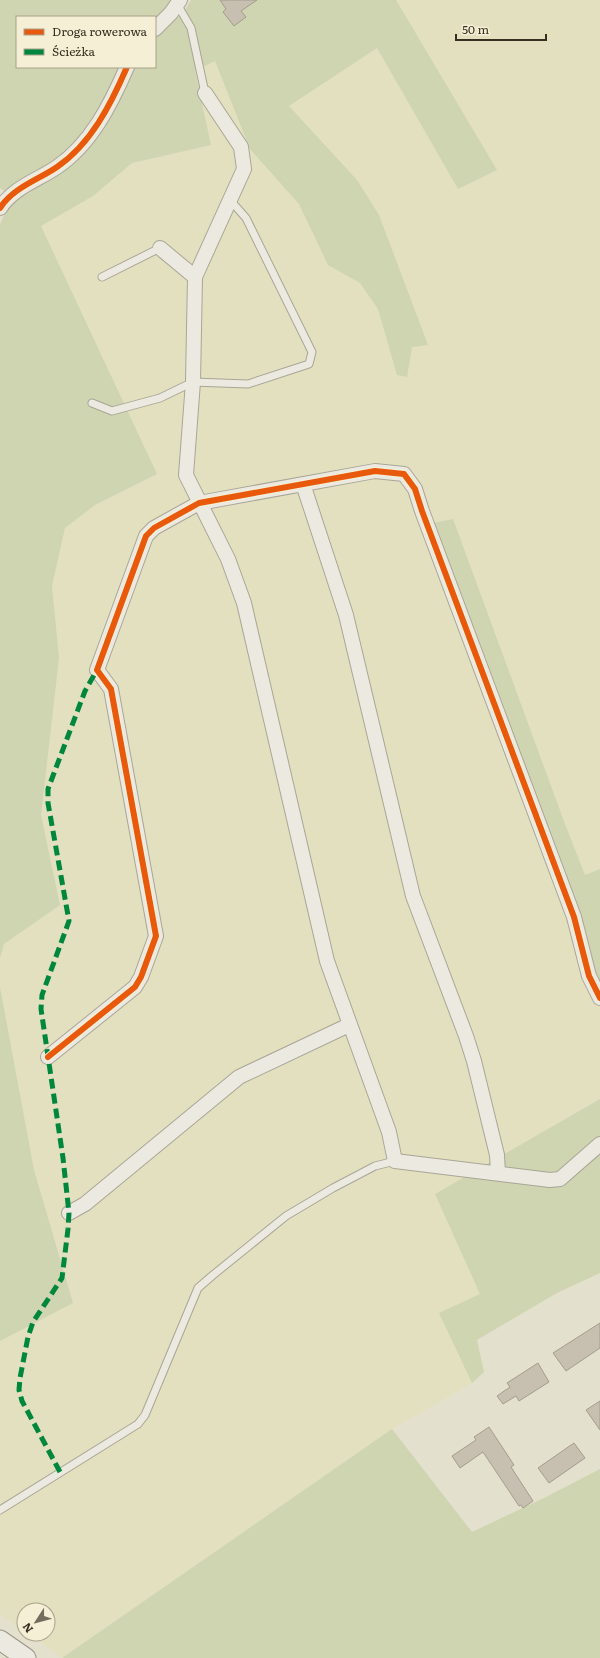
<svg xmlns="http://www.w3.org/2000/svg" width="600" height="1658" font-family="Literata,serif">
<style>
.farmland{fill:#e3e0bf}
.green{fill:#cfd4b1}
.building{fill:#c7bfaf;stroke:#a49c8d}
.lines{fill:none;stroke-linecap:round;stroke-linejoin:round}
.lane-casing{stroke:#a9a597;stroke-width:9}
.street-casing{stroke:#a9a597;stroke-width:16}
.secondary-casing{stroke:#999487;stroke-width:21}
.lane{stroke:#eceae0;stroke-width:7}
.street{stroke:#eceae0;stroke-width:14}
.secondary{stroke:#eceae0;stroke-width:19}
.quiet{stroke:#00873e;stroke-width:5;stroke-dasharray:10 5;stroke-linecap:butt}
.cycleway-casing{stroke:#f4efd5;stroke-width:8}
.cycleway{stroke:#e8590c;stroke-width:6}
</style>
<rect width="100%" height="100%" fill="#e4e0ce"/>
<path class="farmland" d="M396 0H600V869L585 876 565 824 453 519 428 524 600 990V1099L435 1194 481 1294 439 1313 472 1383 392 1429 62 1658 28 1634H48V1610H24V1631L0 1614V1341L73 1302 34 1170 0 987V958L4 944 60 905 41 815 59 658 52 586 65 528 95 505 157 474 41 226 93 196 132 163 211 145 195 71 215 61 250 149 299 204 328 265 360 283 378 309 397 375 412 346 428 345 357 180 288 106 377 48 458 189 497 170Z"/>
<path class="green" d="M0 0H175L155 24V17H17V67H124L114 90 71 151 7 193 0 188Z
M191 0H396L497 170 458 189 377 48 289 106 357 180 379 215 428 345 412 347 407 377 397 375 378 309 360 283 328 265 299 204 250 149 215 61 195 71 211 145 132 163 93 196 41 226 157 474 95 505 65 528 52 586 59 658 41 815 60 905 4 944 0 958V224L10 203 29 193 76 160 95 138 133 67H155V37L184 12Z
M453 519 565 824 585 875 600 869V990L428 524Z
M0 987 34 1170 73 1303 0 1341Z
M600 1099V1273L557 1293 477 1340 484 1372 472 1383 439 1313 480 1294 435 1194Z
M392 1429 472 1532 546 1497 600 1469V1658H62Z"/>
<path class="building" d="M220 0H257L241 11 246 17 234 26 223 12 226 9Z
M600 1323V1348L566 1371 553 1353Z
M538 1363 549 1382 519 1401 516 1396 503 1404 497 1396 510 1387 507 1383Z
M600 1401V1430L586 1410Z
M489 1427 514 1465 511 1467 533 1501 523 1508 521 1505 519 1506 483 1452 460 1468 452 1456 476 1440 474 1437Z
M574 1443 585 1458 549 1483 538 1468Z"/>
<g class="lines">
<defs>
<path id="lane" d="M177 4 191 28 205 93
M102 277 160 248
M92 403 112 411 160 398 193 382 248 384 309 364 312 352 246 218 231 201
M0 1510 138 1424 145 1415 198 1288 213 1275 286 1216 333 1188 375 1166 395 1161"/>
<path id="street" d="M155 29 171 13 180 0
M205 93 241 147 244 169 195 277 193 382 186 475 228 559 244 603 327 961 389 1132 395 1161 550 1180 560 1179 600 1144
M0 208C14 187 38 180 57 167 91 144 111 104 127 67
M160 248 195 277
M303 484 346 615 413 896 466 1036 474 1061 497 1155 498 1173
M48 1057 135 987 141 977 156 936 111 689 97 670 146 536 154 528 199 503 375 471 404 474 415 489 422 511 574 917 589 976 600 998
M69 1213 85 1204 239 1077 349 1025"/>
<path id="secondary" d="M0 1640 26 1658"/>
</defs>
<use href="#lane" class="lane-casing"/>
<use href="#street" class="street-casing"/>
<use href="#secondary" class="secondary-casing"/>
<use href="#lane" class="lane"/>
<use href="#street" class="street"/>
<use href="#secondary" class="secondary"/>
<path class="quiet" d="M60 1472 22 1401 19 1390 20 1378 28 1337 33 1322 62 1278 68 1229 69 1213 63 1158 41 1009 42 995 69 921 48 803V789L85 691 97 670"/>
<defs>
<path id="cycleway" d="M0 208C14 187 38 180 57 167 91 144 111 104 127 67
M48 1057 135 987 141 977 156 936 111 689 97 670 146 536 154 528 199 503 375 471 404 474 415 489 422 511 574 917 589 976 600 998"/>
</defs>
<use href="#cycleway" class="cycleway-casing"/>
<use href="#cycleway" class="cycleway"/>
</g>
<rect x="16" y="16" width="140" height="52" fill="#f4efd5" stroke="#a9a28c"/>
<rect x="24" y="29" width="20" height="6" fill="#e8590c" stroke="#a9a28c"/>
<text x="52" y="36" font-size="12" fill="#382e1f">Droga rowerowa</text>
<rect x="24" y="49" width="20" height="6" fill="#00873e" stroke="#a9a28c"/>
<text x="52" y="56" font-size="12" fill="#382e1f">Ścieżka</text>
<g transform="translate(36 1622) rotate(234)"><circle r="19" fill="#f4efd5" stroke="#a9a28c"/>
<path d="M0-3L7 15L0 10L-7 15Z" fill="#746c5c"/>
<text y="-6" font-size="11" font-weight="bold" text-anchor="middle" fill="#382e1f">N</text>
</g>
<path d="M456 34v6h90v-6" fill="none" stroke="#382e1f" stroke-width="2"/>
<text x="462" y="34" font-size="12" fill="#382e1f" stroke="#f4efd5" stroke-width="3" paint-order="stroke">50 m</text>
</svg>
